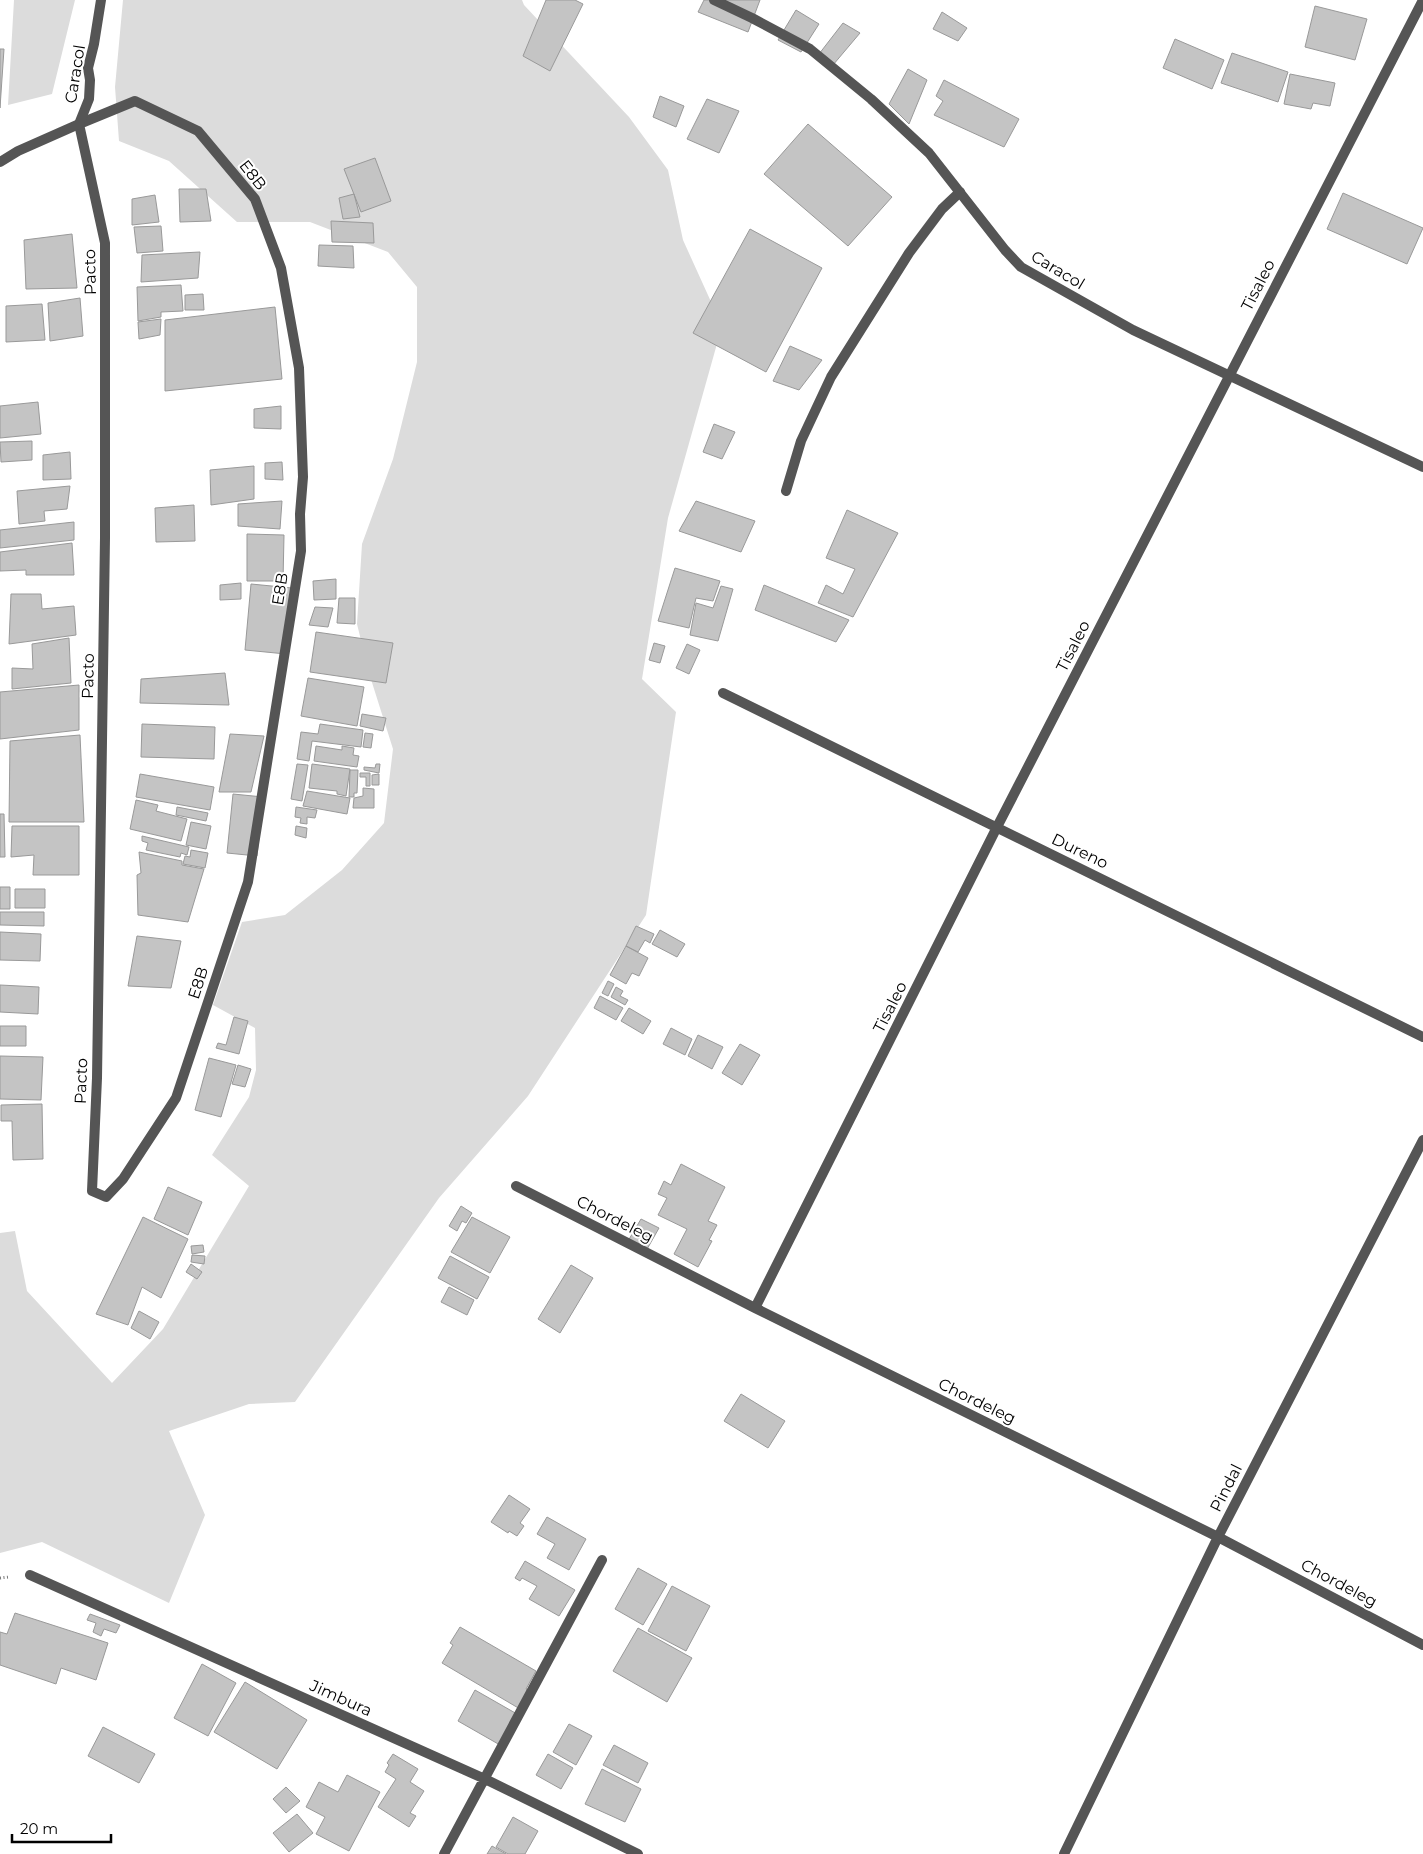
<svg xmlns="http://www.w3.org/2000/svg" width="1423" height="1854" font-family="Montserrat,sans-serif">
<style>
.green{fill:#dcdcdc}
.building{fill:#c4c4c4;stroke:#999}
.lines{fill:none;stroke-linecap:round;stroke-linejoin:round}
.path{stroke:#777;stroke-width:3;stroke-dasharray:1 2.5;stroke-linecap:butt}
.minor{stroke:#555;stroke-width:10}
.tertiary{stroke:#555;stroke-width:10}
.labels{text-anchor:middle;dominant-baseline:central;stroke-width:4;stroke-linejoin:round;paint-order:stroke}
.street-label{font-size:16px;fill:#000;stroke:#fff}
</style>
<rect width="100%" height="100%" fill="#fff"/>
<path class="green" d="M14 0H75L52 94 8 105Z
M123 0H522L524 5 629 117 668 170 683 240 722 326 668 518 642 679 676 712 646 915 528 1096 439 1198 295 1402 249 1404 169 1431 205 1515 169 1603 42 1542 0 1553V1233L15 1231 27 1291 112 1383 163 1329 249 1186 212 1155 249 1097 256 1070 255 1028 213 1005 242 922 285 915 342 870 384 823 393 749 369 673 357 624 362 544 393 459 417 362V287L388 252 310 222H237L169 161 119 141 115 87Z"/>
<path class="building" d="M546 0H575L583 4 550 71 523 56Z
M704 0H760L748 32 698 12Z
M1315 6 1367 19 1355 60 1305 47Z
M796 10 819 24 801 52 778 40Z
M942 12 967 28 958 41 933 29Z
M843 23 860 33 833 65 819 54Z
M1175 39 1224 60 1212 89 1163 68Z
M0 49H4L0 108Z
M1232 53 1288 72 1278 102 1221 83Z
M908 69 927 80 909 124 889 104Z
M1290 74 1335 83 1330 106 1313 103 1311 109 1284 104Z
M944 80 1019 119 1004 147 934 115 943 101 936 96Z
M660 96 684 106 676 127 653 117Z
M707 99 739 111 719 153 687 139Z
M808 124 892 197 848 246 764 174Z
M375 158 391 201 361 212 344 169Z
M179 189H206L211 221 180 222Z
M1343 193 1423 228 1407 264 1327 229Z
M354 194 360 217 343 219 339 198Z
M155 195 159 222 132 225V199Z
M331 221 373 223 374 243 332 242Z
M161 226 163 251 137 253 134 227Z
M750 229 822 268 766 372 693 333Z
M72 234 77 288 26 289 24 240Z
M319 245 353 246 354 268 318 266Z
M200 252 198 278 141 282 142 255Z
M181 285 183 311 161 312V317L138 321 137 287Z
M203 294 204 310H185V295Z
M80 298 83 336 50 341 48 303Z
M42 304 45 340 6 342V306Z
M275 307 282 379 165 391V320Z
M161 319 160 335 139 339 138 322Z
M790 346 822 360 799 390 773 381Z
M38 402 41 434 0 438V406Z
M281 406V429L254 428V409Z
M714 424 735 432 722 459 703 452Z
M32 441V460L1 462 0 442Z
M70 452 71 479 43 480V455Z
M282 462 283 480 265 479V463Z
M254 466V499L211 505 210 470Z
M70 486 67 509 44 511 45 521 19 524 17 491Z
M282 501 280 529 238 526V504Z
M696 501 755 521 741 552 679 531Z
M194 505 195 541 156 542 155 508Z
M847 510 898 533 853 617 818 603 826 585 843 594 855 569 826 558Z
M74 522V540L0 548V530Z
M247 534 284 535 283 581H247Z
M72 543 74 575H26V570L0 571V552Z
M675 568 720 581 713 601 696 598 689 628 658 621Z
M336 579V599L314 600 313 581Z
M241 583V599L220 600V585Z
M251 584 292 588 286 654 245 650Z
M764 585 849 620 836 642 755 610Z
M721 586 733 589 718 641 690 635 696 603 713 608Z
M11 594H41L42 609 74 606 76 635 9 644Z
M339 598H355V624L337 623Z
M315 607 333 608 328 627 309 625Z
M316 632 393 643 386 683 310 672Z
M69 638 71 683 12 689V668L33 669 32 644Z
M654 643 665 646 660 663 649 660Z
M687 644 700 650 689 674 676 668Z
M225 673 229 705 140 703 141 679Z
M308 678 364 687 357 726 301 716Z
M79 685V730L0 739V692Z
M362 714 386 718 383 731 360 726Z
M142 724 215 727 214 759 141 757Z
M320 724 363 730 361 747 312 741 309 761 297 759 301 732 318 734Z
M365 733 373 734 371 748 363 747Z
M230 734 264 736 251 792H219Z
M80 735 84 822H9L10 741Z
M316 746 342 750V746L354 748 353 755 359 756 357 767 314 761Z
M297 764 308 765 302 801 291 799Z
M312 764 350 769 346 796 337 794V791L309 788Z
M376 764H380L379 773 364 770V767L375 768Z
M350 770H358L357 793H354V797H349Z
M360 773H370V786H366V777H360Z
M140 774 214 787 210 810 136 797Z
M379 774V785H372V775Z
M363 788 374 789V808H353L354 798 363 796Z
M307 791 350 798 347 814 303 806Z
M233 794 263 797 257 856 227 853Z
M136 800 158 805 156 811 187 819 181 841 130 829Z
M177 807 208 813 206 821 176 815Z
M296 807 317 810 315 818 307 817V824L300 823 301 818 295 817Z
M0 814H4L5 857H0Z
M191 822 211 826 206 849 186 845Z
M12 826H79V875H33L34 855 11 857Z
M296 826 307 828 306 838 295 835Z
M142 836 189 847 187 855 181 853 180 857 146 850 148 843 142 841Z
M191 850 208 853 205 868 183 864 185 856 190 857Z
M139 852 182 861V865L204 869 188 922 138 915 137 875 141 873Z
M0 887H10V909H0Z
M15 889H45V908H15Z
M0 912H44V926L0 925Z
M636 926 654 934 650 943 645 940 638 952 626 946Z
M660 930 685 944 677 957 652 944Z
M0 932 41 934 40 961 0 960Z
M137 936 181 941 171 988 128 986Z
M626 946 648 958 639 976 632 973 626 984 610 975Z
M608 981 614 984 608 996 602 993Z
M0 985 39 987 38 1014 0 1012Z
M616 987 623 991 620 996 628 1000 625 1005 611 997Z
M600 996 623 1008 616 1020 594 1008Z
M629 1008 651 1021 643 1034 621 1021Z
M234 1017 248 1021 239 1054 216 1048 218 1043 226 1045Z
M0 1026H26V1046H0Z
M671 1028 692 1039 685 1055 663 1044Z
M698 1035 723 1047 712 1069 688 1056Z
M740 1044 760 1055 742 1085 722 1073Z
M0 1056 43 1057 41 1100 0 1099Z
M209 1058 236 1065 221 1117 195 1110Z
M238 1065 251 1069 245 1087 232 1084Z
M42 1104 43 1159 13 1160 12 1121H1V1105Z
M681 1164 725 1187 708 1221 717 1225 709 1240 712 1241 698 1267 674 1254 687 1229 658 1215 667 1198 658 1194 664 1181 671 1185Z
M168 1187 202 1202 188 1235 154 1219Z
M461 1206 472 1213 466 1223 462 1221 457 1231 449 1226Z
M143 1217 188 1239 161 1298 142 1287 128 1325 96 1314Z
M472 1217 510 1237 490 1273 451 1252Z
M641 1219 659 1228 646 1251 628 1241Z
M203 1245 204 1252 192 1254 191 1246Z
M192 1255 205 1256 204 1264 191 1262Z
M450 1256 489 1277 477 1299 438 1278Z
M191 1264 202 1272 197 1279 186 1272Z
M571 1265 593 1278 560 1333 538 1319Z
M449 1287 474 1300 467 1315 441 1302Z
M139 1311 159 1322 150 1339 131 1328Z
M741 1394 785 1421 768 1448 724 1421Z
M509 1495 530 1509 520 1523 524 1526 517 1536 509 1531 508 1533 491 1522Z
M547 1517 586 1539 569 1570 547 1558 555 1544 537 1534Z
M525 1561 575 1590 559 1616 529 1599 537 1586 522 1578 520 1581 515 1578Z
M638 1568 667 1584 643 1625 615 1609Z
M672 1586 710 1606 686 1651 648 1631Z
M15 1613 108 1643 96 1680 61 1668 56 1684 0 1665V1632L7 1634Z
M90 1614 120 1625 116 1633 104 1629 101 1636 93 1632 96 1623 87 1620Z
M460 1627 536 1671 526 1689 530 1691 520 1709 442 1663 453 1645 450 1643Z
M638 1628 692 1658 667 1702 613 1671Z
M202 1664 236 1683 208 1736 174 1718Z
M245 1682 307 1720 277 1769 214 1732Z
M475 1690 517 1714 500 1745 458 1721Z
M569 1724 592 1736 576 1765 553 1752Z
M103 1727 155 1754 139 1783 88 1756Z
M614 1745 648 1763 638 1783 603 1765Z
M393 1754 418 1769 410 1782 424 1791 410 1813 416 1816 409 1827 378 1807 396 1779 385 1772 389 1765 387 1763Z
M548 1754 573 1768 561 1789 536 1775Z
M602 1769 641 1789 625 1822 585 1804Z
M347 1775 380 1792 349 1851 316 1834 325 1817 306 1807 319 1782 338 1792Z
M286 1787 300 1801 286 1813 273 1799Z
M297 1814 313 1833 289 1852 273 1833Z
M513 1817 538 1831 525 1854H508L496 1847Z
M492 1846 506 1854H487Z"/>
<g class="lines">
<path class="path" d="M0 1578 9 1577"/>
<path class="minor" d="M135 101 198 131 255 199 281 268 299 368 303 477 300 514 301 551 248 882 176 1098 123 1179 106 1197 92 1191 97 1078 105 538V243L79 124Z
M786 491 801 441 831 377 909 253 942 209 960 192
M723 693 1423 1037
M516 1186 755 1308 1218 1537 1423 1645
M755 1308 997 827 1423 0
M30 1575 485 1779 638 1854
M444 1854 602 1560
M1064 1854 1218 1537 1423 1140"/>
<path class="tertiary" d="M714 0 752 18 810 49 871 99 929 153 1005 250 1021 267 1133 330 1423 467
M0 162 18 151 79 124 89 99 90 80 88 68 94 44 101 0"/>
</g>
<g class="labels">
<g class="street-label">
<text transform="translate(75 74) rotate(-81)">Caracol</text>
<text transform="translate(253 175) rotate(52)">E8B</text>
<text transform="translate(1058 270) rotate(31)">Caracol</text>
<text transform="translate(90 272) rotate(-91)">Pacto</text>
<text transform="translate(1258 285) rotate(-63)">Tisaleo</text>
<text transform="translate(280 589) rotate(-81)">E8B</text>
<text transform="translate(1073 646) rotate(-63)">Tisaleo</text>
<text transform="translate(88 676) rotate(-89)">Pacto</text>
<text transform="translate(1080 851) rotate(26)">Dureno</text>
<text transform="translate(198 983) rotate(-72)">E8B</text>
<text transform="translate(890 1007) rotate(-63)">Tisaleo</text>
<text transform="translate(81 1081) rotate(-88)">Pacto</text>
<text transform="translate(615 1219) rotate(27)">Chordeleg</text>
<text transform="translate(977 1401) rotate(26)">Chordeleg</text>
<text transform="translate(1226 1488) rotate(-63)">Pindal</text>
<text transform="translate(1339 1583) rotate(28)">Chordeleg</text>
<text transform="translate(341 1698) rotate(24)">Jimbura</text>
</g>
</g>
<path d="M12 1834v8h99v-8" fill="none" stroke="#000000" stroke-width="2.5"/>
<text x="20" y="1834" font-size="15" fill="#000000" stroke="#ffffff" stroke-width="4" paint-order="stroke">20 m</text>
</svg>
